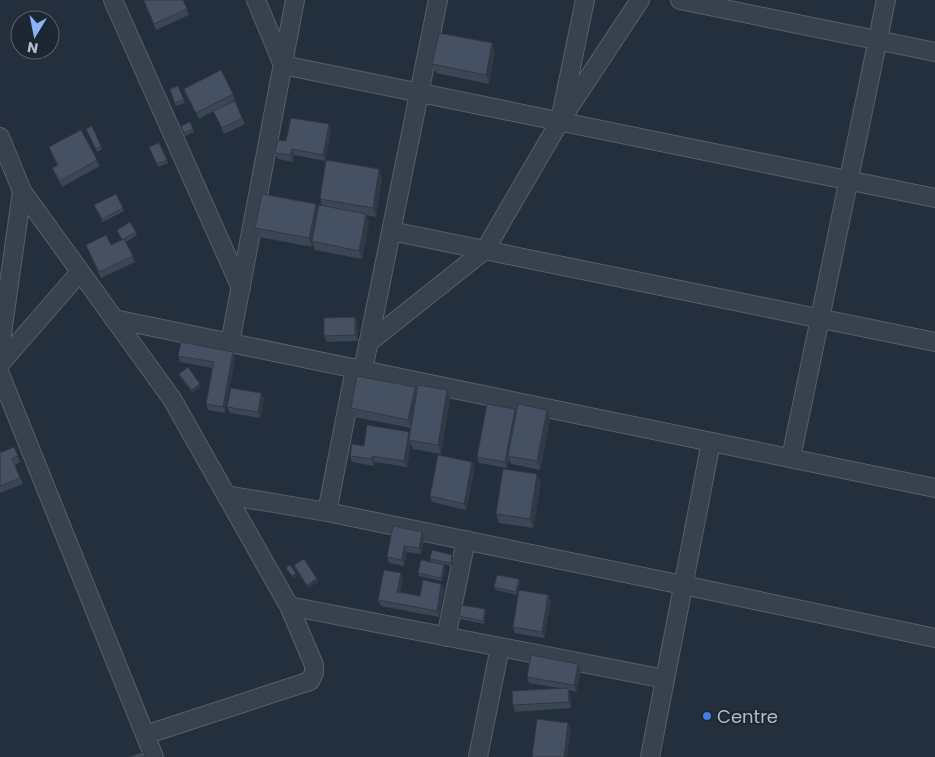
<svg xmlns="http://www.w3.org/2000/svg" width="935" height="757" font-family="Poppins,sans-serif">
<style>
.lines{fill:none;stroke-linecap:round;stroke-linejoin:round}
.street-casing{stroke:#565f6c;stroke-width:20}
.street{stroke:#38414e;stroke-width:18}
.wall{fill:#3b4654}
.shaded-wall{fill:#303945}
.building{fill:#455162;stroke:#303945}
.shop-dot{fill:#3f7fe0;stroke:#1d2633;stroke-width:2}
.labels{text-anchor:middle;dominant-baseline:central;stroke-width:4;stroke-linejoin:round;paint-order:stroke}
.poi-label{font-size:18px;fill:#b4bcc9;stroke:#1d2633;text-anchor:start}
</style>
<rect width="100%" height="100%" fill="#242f3e"/>
<g class="lines">
<defs>
<path id="street" d="M113 0 241 288
M256 0 283 65 935 198
M680 0 935 52
M562 111 585 0
M0 137 22 191 172 399 289 606 314 665V673L310 681 145 735
M391 231 935 342
M114 319 935 488
M230 343 295 0
M368 343 485 250 560 121 640 0
M0 348 22 191
M0 364 80 272
M363 370 438 0
M0 374 154 757
M791 458 886 0
M226 495 327 512 683 585 935 638
M327 512 355 369
M289 606 665 679
M446 637 466 540
M478 757 500 647
M650 757 711 442"/>
</defs>
<use href="#street" class="street-casing"/>
<use href="#street" class="street"/>
</g>
<path class="wall" d="M143 0H183L189 15 156 30Z
M495 52 489 84 436 73 432 64Z
M178 86 185 103 176 106 170 89Z
M184 89 233 94 235 100 226 105 242 118 245 124 224 134 214 111 199 119 186 95Z
M190 122 194 132 185 136 181 126Z
M329 124 331 131 325 161 294 155 293 162 278 159 275 153 286 141Z
M92 126 102 149 97 152 86 129Z
M159 143 168 163 158 167 149 147Z
M49 147 97 160 100 166 62 187 55 174 52 168 57 165Z
M382 178 376 217 366 215 369 223 362 259 315 250 313 244 312 247 259 237 255 228 318 210 322 206 320 199Z
M94 205 123 208 124 211 103 222Z
M117 230 136 232 137 235 126 242 135 262 101 278 86 245H111L122 240Z
M355 317 357 323 358 341 327 342 324 336Z
M178 356 235 358 225 413 208 410 206 404 212 368 180 362Z
M179 374 201 387 193 393 180 377Z
M415 387 417 393 447 390 450 399 441 454 413 449 411 443 407 467 375 462 374 466 352 462 350 456 364 446 410 434 411 428 354 417 351 408Z
M264 399 260 418 230 413 227 407Z
M515 409 516 412 550 419 540 470 511 464 509 459 507 468 479 463 477 457Z
M14 447 20 462 15 465 23 484 0 493V451L1 452Z
M475 468 466 510 432 502 430 496Z
M537 474 541 483 533 528 499 523 496 514Z
M393 526 424 538 421 554 407 552 404 566 389 563 387 557Z
M453 558 452 566 431 562 430 559Z
M294 565 317 579 318 582 308 588 295 568Z
M445 568 442 581 419 576 418 573Z
M401 573 403 579 400 592 420 596 444 590 439 617 381 606 378 600Z
M520 582 517 595 496 590 494 587Z
M551 601 544 638 515 633 513 627Z
M486 612 484 624 460 619 459 616Z
M578 664 581 670 576 692 569 690 570 694 571 708 515 712 513 705 559 688 529 683 527 677Z"/>
<path class="shaded-wall" d="M492 43 495 52 489 84 486 75Z
M329 124 331 131 325 161 323 155Z
M292 149 294 155 293 162 290 155Z
M379 169 382 178 376 217 373 208Z
M316 204 319 213 312 241 313 244 312 247 309 238Z
M366 214 369 223 362 259 359 251Z
M355 317 357 323 358 341 355 335Z
M233 352 235 358 225 413 223 407Z
M200 384 201 387 193 393 192 390Z
M415 387 418 396 412 428 408 420Z
M447 390 450 399 441 454 438 445Z
M261 393 264 399 260 418 258 412Z
M515 409 517 415 508 456 509 459 507 468 505 462Z
M547 410 550 419 540 470 537 461Z
M409 432 412 438 409 440 411 443 407 467 404 461Z
M372 456 375 462 374 466 372 459Z
M472 462 475 468 466 510 464 504Z
M537 474 541 483 533 528 530 519Z
M422 532 424 538 421 554 419 548Z
M404 546 407 552 404 566 402 560Z
M452 555 453 558 452 566 451 563Z
M444 565 445 568 442 581 441 578Z
M296 573 297 576 293 579 292 576Z
M401 573 403 579 399 598 397 592Z
M317 579 318 582 308 588 307 585Z
M519 579 520 582 517 595 516 592Z
M441 584 444 590 439 617 437 611Z
M548 595 551 601 544 638 542 632Z
M485 609 486 612 484 624 483 621Z
M578 664 581 670 576 692 574 685Z
M568 688 570 694 571 708 569 702Z
M568 723 571 729 567 757H564Z"/>
<path class="building" d="M144 0H183L187 9 154 24Z
M439 33 492 43 486 75 432 64Z
M221 70 233 94 196 113 184 89Z
M178 86 184 100 175 103 170 89Z
M235 101 242 118 222 128 213 111Z
M291 118 329 124 323 155 292 149 290 155 275 153 278 140 286 141Z
M190 122 193 129 184 133 181 126Z
M92 126 101 146 96 149 86 129Z
M81 130 97 160 60 181 52 168 58 165 49 147Z
M159 143 167 160 157 164 149 147Z
M326 160 379 169 373 208 320 199Z
M116 194 123 208 102 219 94 205Z
M262 194 316 204 309 238 255 228Z
M319 205 366 214 359 251 312 241Z
M130 222 136 232 122 240 117 230Z
M106 235 111 245 124 239 133 256 99 272 86 245Z
M355 317V335L324 336V318Z
M181 342 233 352 223 407 206 404 214 362 178 356Z
M188 367 200 384 192 390 179 374Z
M357 376 415 387 408 420 351 408Z
M418 385 447 390 438 445 409 440Z
M231 388 261 393 258 412 227 407Z
M487 404 515 409 505 462 477 457Z
M518 404 547 410 537 461 508 456Z
M367 425 409 432 404 461 372 456V459L350 456 352 444 364 446Z
M14 447 18 456 12 459 20 478 0 486V453Z
M438 455 472 462 464 504 430 496Z
M503 469 537 474 530 519 496 514Z
M393 526 422 532 419 548 404 546 402 560 387 557Z
M432 550 452 555 451 563 430 559Z
M304 559 317 579 307 585 294 565Z
M421 560 444 565 441 578 418 573Z
M290 565 296 573 292 576 286 568Z
M384 570 401 573 397 592 420 596 423 580 441 584 437 611 378 600Z
M497 575 519 579 516 592 494 587Z
M519 590 548 595 542 632 513 627Z
M461 605 485 609 483 621 459 616Z
M531 655 578 664 574 685 527 677Z
M568 688 569 702 513 705 512 691Z
M537 719 568 723 564 757H532Z
M144 752 145 757H129Z"/>
<circle class="shop-dot" cx="707" cy="716" r="5"/>
<g class="labels">
<g class="poi-label">
<text x="717" y="716">Centre</text>
</g>
</g>
<g transform="translate(35 35) rotate(190)"><circle r="24" fill="#1d2633" stroke="#59626f"/>
<path d="M0-4L9 19L0 12L-9 19Z" fill="#8ab4f8"/>
<text y="-8" font-size="14" font-weight="bold" text-anchor="middle" fill="#b4bcc9">N</text>
</g>
</svg>
